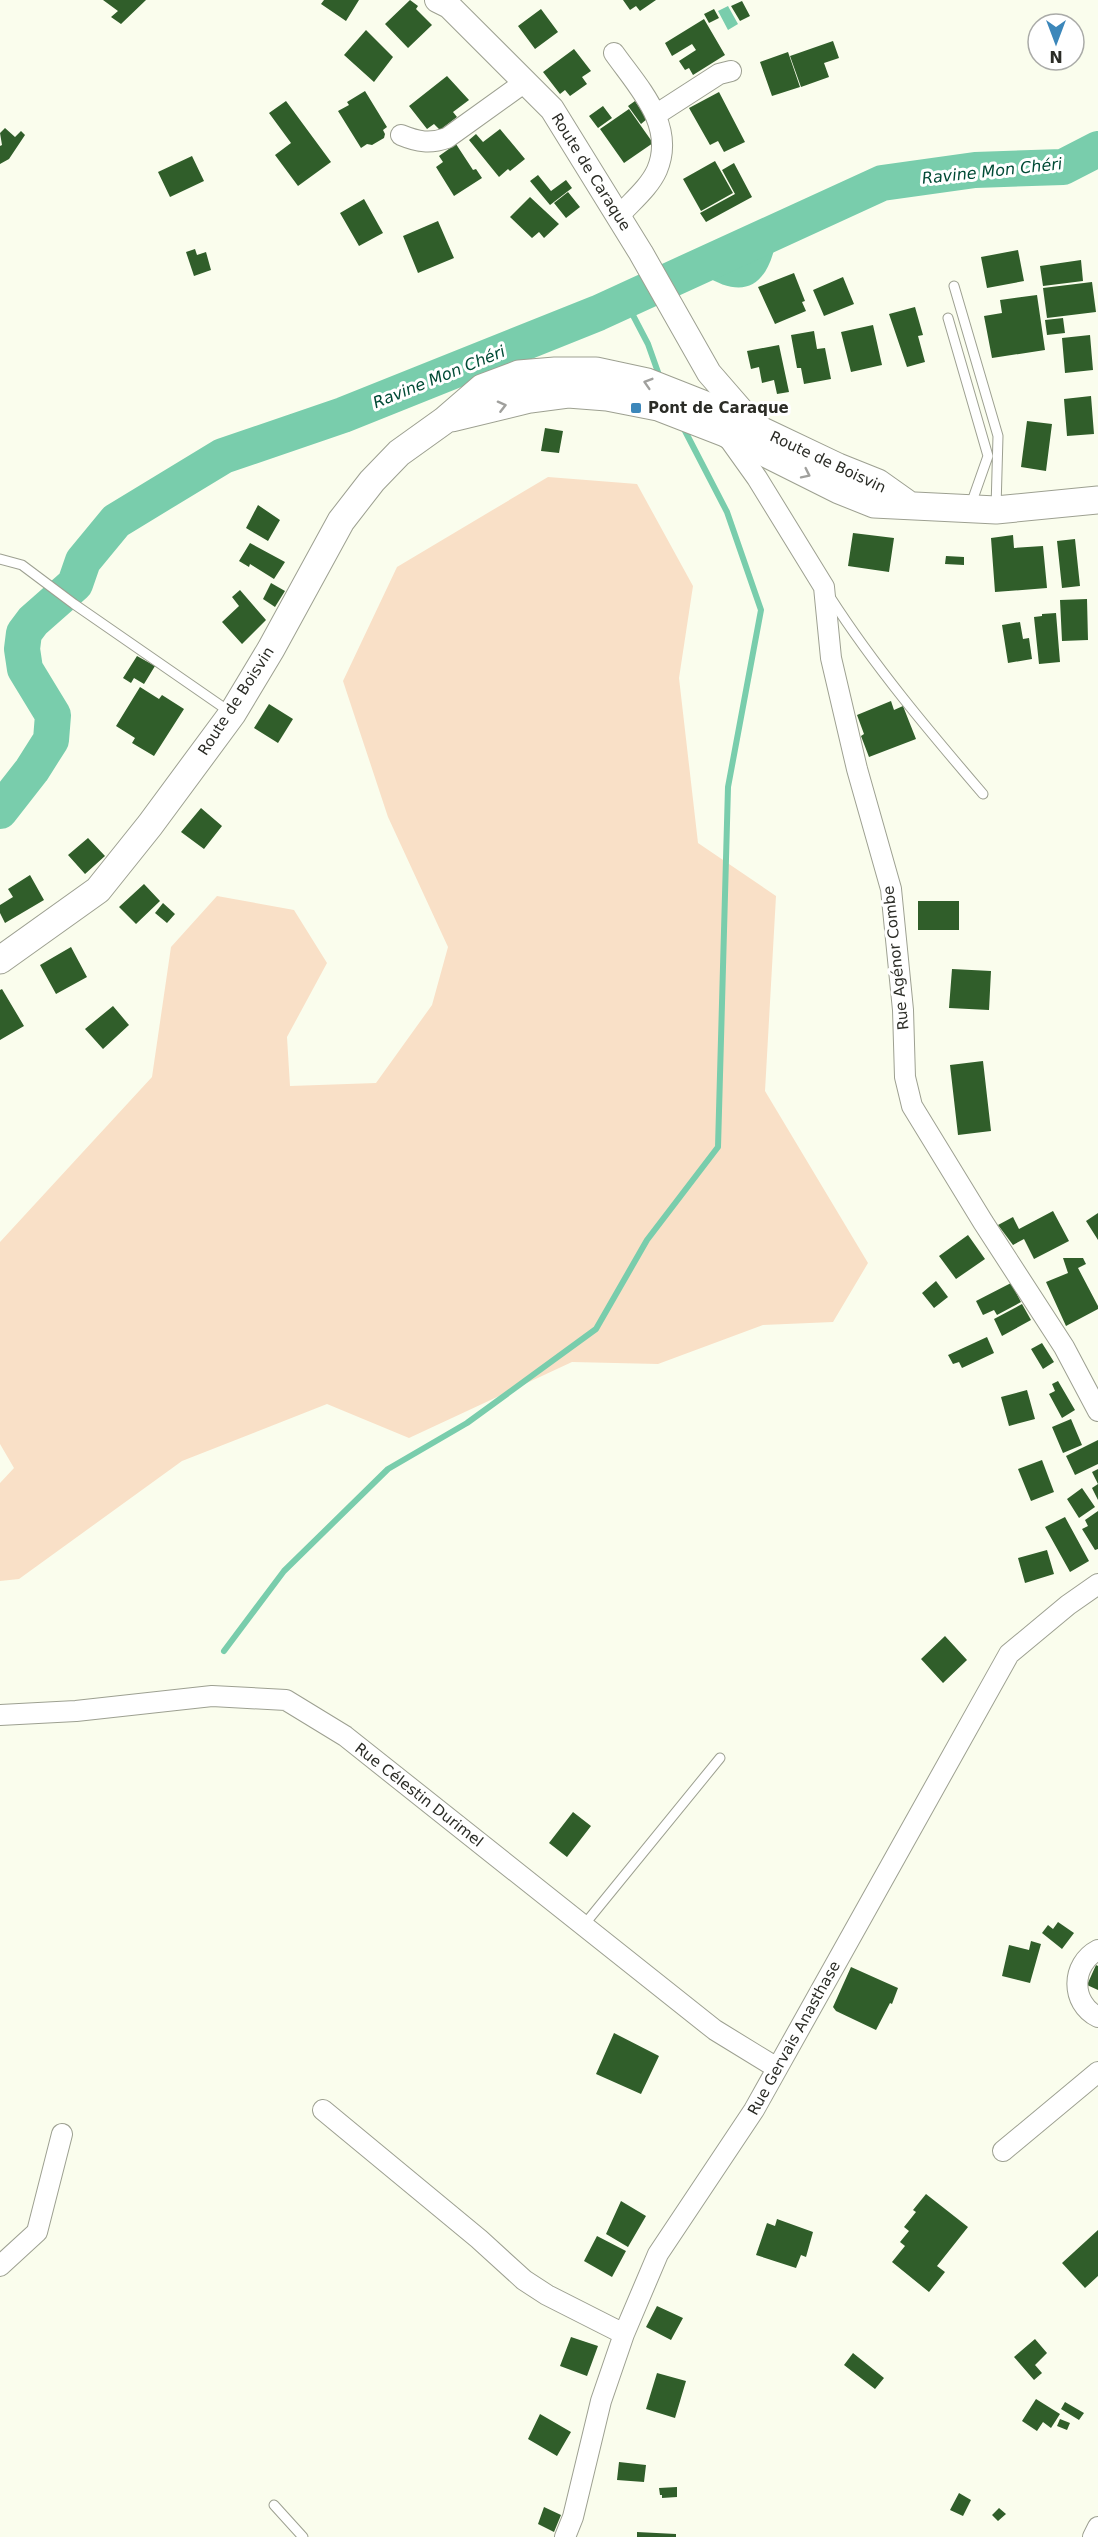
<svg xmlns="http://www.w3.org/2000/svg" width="1098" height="2537" font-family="'DejaVu Sans',sans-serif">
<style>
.green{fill:#f9e0c7}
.water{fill:#79cdac}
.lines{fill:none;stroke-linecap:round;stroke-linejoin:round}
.stream{stroke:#79cdac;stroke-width:6}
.river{stroke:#79cdac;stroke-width:36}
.building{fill:#305e2a}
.service-casing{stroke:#9da091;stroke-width:11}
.minor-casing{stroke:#9da091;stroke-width:22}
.tertiary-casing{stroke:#9da091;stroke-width:26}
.secondary-casing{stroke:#9da091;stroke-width:29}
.service{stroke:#fff;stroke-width:9}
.minor{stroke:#fff;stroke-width:20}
.tertiary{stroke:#fff;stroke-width:24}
.secondary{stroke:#fff;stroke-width:27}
.oneway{stroke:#a0a09d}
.poi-dot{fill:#3c87ba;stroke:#fff;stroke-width:2}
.labels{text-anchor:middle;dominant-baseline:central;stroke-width:6;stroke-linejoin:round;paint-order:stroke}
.street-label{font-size:15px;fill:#2b2c26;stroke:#fff}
.poi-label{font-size:15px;font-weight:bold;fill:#2b2c26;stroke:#fff;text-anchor:start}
.water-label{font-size:16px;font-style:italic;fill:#004a35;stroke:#fff}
</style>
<rect width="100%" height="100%" fill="#fafded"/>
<path class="green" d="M548 477 637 484 693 586 679 678 698 843 776 896 765 1091 868 1263 833 1322 763 1325 658 1364 572 1362 409 1438 327 1404 182 1461 19 1579 0 1581V1483L14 1468 0 1444V1242L152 1077 171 947 217 896 294 910 327 963 287 1037 290 1086 376 1083 432 1005 448 947 388 817 343 681 397 567Z"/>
<path class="water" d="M728 6 738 24 728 30 718 11Z
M762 239H769L774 250C763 291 739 297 704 275 706 241 708 246 738 244 746 243 754 241 762 239Z"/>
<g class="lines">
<path class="stream" d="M625 300 648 344 659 375
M224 1651 284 1571 388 1469 467 1423 596 1329 647 1240 718 1147 728 787 761 610 727 512 684 429"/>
<path class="river" d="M0 811 32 770 51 740 53 715 25 669 22 649 24 633 33 621 75 584 83 561 116 521 223 456 343 415 598 313 882 183 975 170 1063 167 1098 149"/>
</g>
<path class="building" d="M103 0H146L121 24 111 17 118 11Z
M324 0H359L346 21 321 4Z
M410 0 418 6 416 9 432 25 408 48 385 24Z
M623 0H656L640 11 636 6 630 10Z
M742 1 750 16 740 21 731 6Z
M541 9 558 32 535 49 518 26Z
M714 9 719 18 709 23 704 14Z
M704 19 725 55 693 75 689 68 685 70 679 61 696 50 692 44 672 56 665 43Z
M366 30 393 57 374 82 344 55Z
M833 41 839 58 824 63 829 77 801 87 790 56Z
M574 49 591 71 582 77 587 84 570 96 565 90 560 94 543 72Z
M788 52 800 87 772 96 760 62Z
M447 76 469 100 453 112 457 117 440 130 434 124 427 129 409 106Z
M365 91 387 127 383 130 385 134 384 138 372 145 367 144 361 148 338 111 349 105 347 102Z
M719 92 745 142 724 152 718 141 710 145 689 108Z
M286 101 331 162 298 186 275 155 291 143 269 113Z
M635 101 647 119 641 124 628 106Z
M603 106 612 118 598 128 589 116Z
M629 109 653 143 624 163 600 129Z
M5 128 15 137 21 131 25 135 9 159 0 164V146L2 145 0 133Z
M500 129 525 159 510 171 508 169 499 177 469 140 476 134 483 142Z
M456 144 473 170 476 169 482 178 454 196 436 167 443 162 439 156Z
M192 156 204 181 170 197 158 172Z
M715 161 733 193 701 211 683 179Z
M734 163 752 197 706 222 700 213 735 194 722 170Z
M538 175 551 191 566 180 572 188 550 205 530 181Z
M568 192 580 207 566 218 554 203Z
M530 197 559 224 544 238 539 232 532 238 510 217Z
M364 199 383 233 359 246 340 213Z
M438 221 454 258 418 273 403 236Z
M195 249 197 255 206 252 211 270 194 276 186 252Z
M1018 250 1024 281 987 288 981 257Z
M1081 260 1083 281 1043 286 1040 266Z
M794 273 805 301 802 302 806 311 775 324 758 287Z
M843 277 854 304 824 316 813 290Z
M1092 282 1096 312 1047 318 1043 288Z
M1037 295 1045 350 992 358 984 316 1002 313 1000 300Z
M915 307 923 335 918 336 925 362 907 367 889 314Z
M1063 318 1065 333 1047 335 1045 320Z
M873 325 882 365 851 372 841 332Z
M814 331 817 349 825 348 831 379 804 384 801 368H797L791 335Z
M1090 335 1093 370 1065 373 1062 338Z
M779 345 789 392 777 394 774 380 762 383 759 367 751 369 747 351Z
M1091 396 1094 434 1067 436 1064 399Z
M1027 421 1052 424 1046 471 1021 467Z
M545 428 563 431 559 453 541 451Z
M258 505 280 520 268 541 246 528Z
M853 533 894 538 889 572 848 566Z
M1013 535 1014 548 1043 546 1047 588 995 592 991 538Z
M1075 539 1080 586 1062 588 1057 541Z
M250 543 285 562 274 579 250 564 249 567 239 561Z
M946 556 964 557V565L945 564Z
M271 583 285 591 275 607 263 599Z
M240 590 266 620 242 644 222 622 239 606 232 597Z
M1087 599 1088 640 1062 641 1060 600Z
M1056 613 1060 662 1039 664 1034 617 1042 616V614Z
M1020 622 1023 639 1029 638 1032 659 1008 663 1002 625Z
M137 656 155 666 144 684 134 678 131 683 123 678Z
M140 687 159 699 162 695 184 709 154 756 132 743 135 738 116 726Z
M891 701 894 710 903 706 916 739 869 757 861 736 864 734 857 715Z
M269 704 293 719 278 743 254 728Z
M201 808 222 826 204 849 181 832Z
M88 838 105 856 85 874 68 855Z
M30 875 44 900 5 923 0 913V905L13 897 8 889Z
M144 884 160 901 136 924 119 907Z
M918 901H959V930H918Z
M163 903 175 914 167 923 155 913Z
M71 947 87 977 56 994 40 965Z
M952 969 991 971 989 1010 949 1008Z
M2 989 24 1026 0 1040V990Z
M113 1006 129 1025 103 1049 85 1029Z
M983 1061 991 1131 958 1135 950 1065Z
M1053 1211 1069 1241 1034 1259 1024 1239 1013 1245 998 1225 1013 1217 1019 1229Z
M1098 1213V1240L1086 1221Z
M968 1235 985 1259 956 1279 939 1256Z
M1063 1258H1083L1086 1264 1078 1268 1098 1306V1309L1066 1326 1046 1282 1068 1273Z
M936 1281 948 1297 934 1308 922 1293Z
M1011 1283 1021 1302 997 1315 994 1310 983 1315 976 1301Z
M1022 1304 1031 1320 1002 1336 994 1319Z
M987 1337 994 1353 962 1368 959 1362 953 1364 948 1355Z
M1042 1343 1054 1362 1043 1369 1031 1349Z
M1058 1381 1075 1410 1062 1418 1049 1394 1055 1391 1052 1384Z
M1027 1390 1035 1419 1009 1426 1001 1397Z
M1071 1419 1082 1445 1063 1453 1052 1427Z
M1098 1440V1464L1075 1475 1066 1456Z
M1042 1460 1054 1492 1031 1501 1018 1469Z
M1098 1469V1484L1092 1472Z
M1098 1484V1500L1092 1488Z
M1082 1488 1095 1507 1079 1518 1067 1499Z
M1098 1511V1549L1095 1550 1082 1529 1088 1526 1085 1520Z
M1065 1517 1089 1561 1070 1572 1045 1527Z
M1047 1550 1054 1574 1025 1583 1018 1558Z
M945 1636 967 1660 943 1683 921 1659Z
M573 1812 591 1826 567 1857 549 1843Z
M1058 1922 1074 1933 1062 1949 1042 1933 1048 1925 1053 1929Z
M1031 1941 1041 1944 1030 1983 1002 1976 1009 1945 1029 1950Z
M1096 1965 1098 1966V1990L1087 1985Z
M851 1967 898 1988 892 2004 890 2003 876 2030 836 2011 833 2007Z
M614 2033 659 2056 641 2094 596 2074Z
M926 2194 968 2227 937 2266 945 2272 929 2292 892 2262 905 2246 900 2242 909 2231 904 2227 916 2212 913 2210Z
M621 2201 646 2216 628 2247 606 2234Z
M777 2219 813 2232 806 2257 801 2255 796 2268 756 2255 767 2223 775 2226Z
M1098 2230V2276L1085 2288 1062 2263Z
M597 2236 626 2251 612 2277 584 2261Z
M657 2306 683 2318 671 2340 646 2327Z
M571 2337 598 2346 587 2376 560 2366Z
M1035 2339 1047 2353 1035 2365 1042 2373 1034 2380 1014 2357Z
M853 2353 884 2378 875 2389 844 2365Z
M657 2373 686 2381 675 2418 646 2409Z
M1036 2399 1060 2414 1051 2428 1043 2422 1037 2431 1022 2421Z
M1065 2402 1084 2413 1079 2420 1061 2409Z
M540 2414 571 2432 557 2456 528 2439Z
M1060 2419 1070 2423 1067 2430 1057 2426Z
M619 2462 646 2465 644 2482 617 2480Z
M677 2487V2497L662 2498V2495H660L659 2488Z
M959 2493 971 2500 963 2516 950 2510Z
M544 2507 561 2515 554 2532 538 2524Z
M999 2508 1006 2514 998 2521 992 2515Z
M637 2532 676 2534V2537H637Z"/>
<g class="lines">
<defs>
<path id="service" d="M954 286 998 436 996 508
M948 318 988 456 970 507
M0 559 22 565 74 604 230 712
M830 597C875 667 929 731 983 794
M584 1925 720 1758
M274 2505 303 2537"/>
<path id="minor" d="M614 53C638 87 676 125 657 170 649 188 631 202 618 217
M657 114 719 74 731 71
M401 135C418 142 430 144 447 138L525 82
M727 436 757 478 824 587 831 658 857 769 891 889 903 1010 905 1077 912 1106 983 1222 1064 1347 1098 1411
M0 1715 76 1711 212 1696 286 1700 345 1736 715 2030 777 2068
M1098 1950C1071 1964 1070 2003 1098 2017
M323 2110 479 2239 524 2280 547 2295 624 2334
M1003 2151 1098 2072
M0 2266 37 2232 62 2134
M565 2537 573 2517 601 2401 624 2334 658 2254 754 2110 1009 1654 1068 1605 1098 1584
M1093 2537 1098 2527"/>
<path id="tertiary" d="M437 0 449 6 552 109 641 253 709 373 756 427"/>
<path id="secondary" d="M452 418 530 399 568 394 607 397 658 407 725 433 839 490 874 504 996 510 1098 500
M0 960 98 890 150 825 232 714 271 649 341 521 372 481 399 453 445 420 482 388 519 374 555 371H596L647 382 718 410 838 467 878 483 909 505"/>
</defs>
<use href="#service" class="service-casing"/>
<use href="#minor" class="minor-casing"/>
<use href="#tertiary" class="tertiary-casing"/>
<use href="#secondary" class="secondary-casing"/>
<use href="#service" class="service"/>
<use href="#minor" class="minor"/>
<use href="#tertiary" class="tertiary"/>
<use href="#secondary" class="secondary"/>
</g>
<defs><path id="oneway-chevron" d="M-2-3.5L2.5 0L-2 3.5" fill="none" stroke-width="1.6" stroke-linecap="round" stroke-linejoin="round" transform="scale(1.5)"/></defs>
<g class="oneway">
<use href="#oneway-chevron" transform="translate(648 383) rotate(-163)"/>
<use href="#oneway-chevron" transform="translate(502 406) rotate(-14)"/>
<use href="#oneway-chevron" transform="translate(806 474) rotate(26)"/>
</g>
<rect class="poi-dot" x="630" y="402" width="12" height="12" rx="3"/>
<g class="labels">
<g class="street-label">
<text transform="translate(591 172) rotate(58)">Route de Caraque</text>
<text transform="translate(828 462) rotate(25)">Route de Boisvin</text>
<text transform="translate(236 701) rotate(-57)">Route de Boisvin</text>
<text transform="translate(896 958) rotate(-96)">Rue Agénor Combe</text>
<text transform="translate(419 1795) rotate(38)">Rue Célestin Durimel</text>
<text transform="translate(794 2038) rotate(-61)">Rue Gervais Anasthase</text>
</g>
<g class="poi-label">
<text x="648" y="408">Pont de Caraque</text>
</g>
<g class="water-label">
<text transform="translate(992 171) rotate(-6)">Ravine Mon Chéri</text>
<text transform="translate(439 377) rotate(-22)">Ravine Mon Chéri</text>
</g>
</g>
<g transform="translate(1056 42) rotate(180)"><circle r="28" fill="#ffffff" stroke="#aaaba8" stroke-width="1.5"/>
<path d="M0-4.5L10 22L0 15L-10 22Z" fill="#3c87ba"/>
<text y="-9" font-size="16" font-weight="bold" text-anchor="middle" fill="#2b2c26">N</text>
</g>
</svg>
